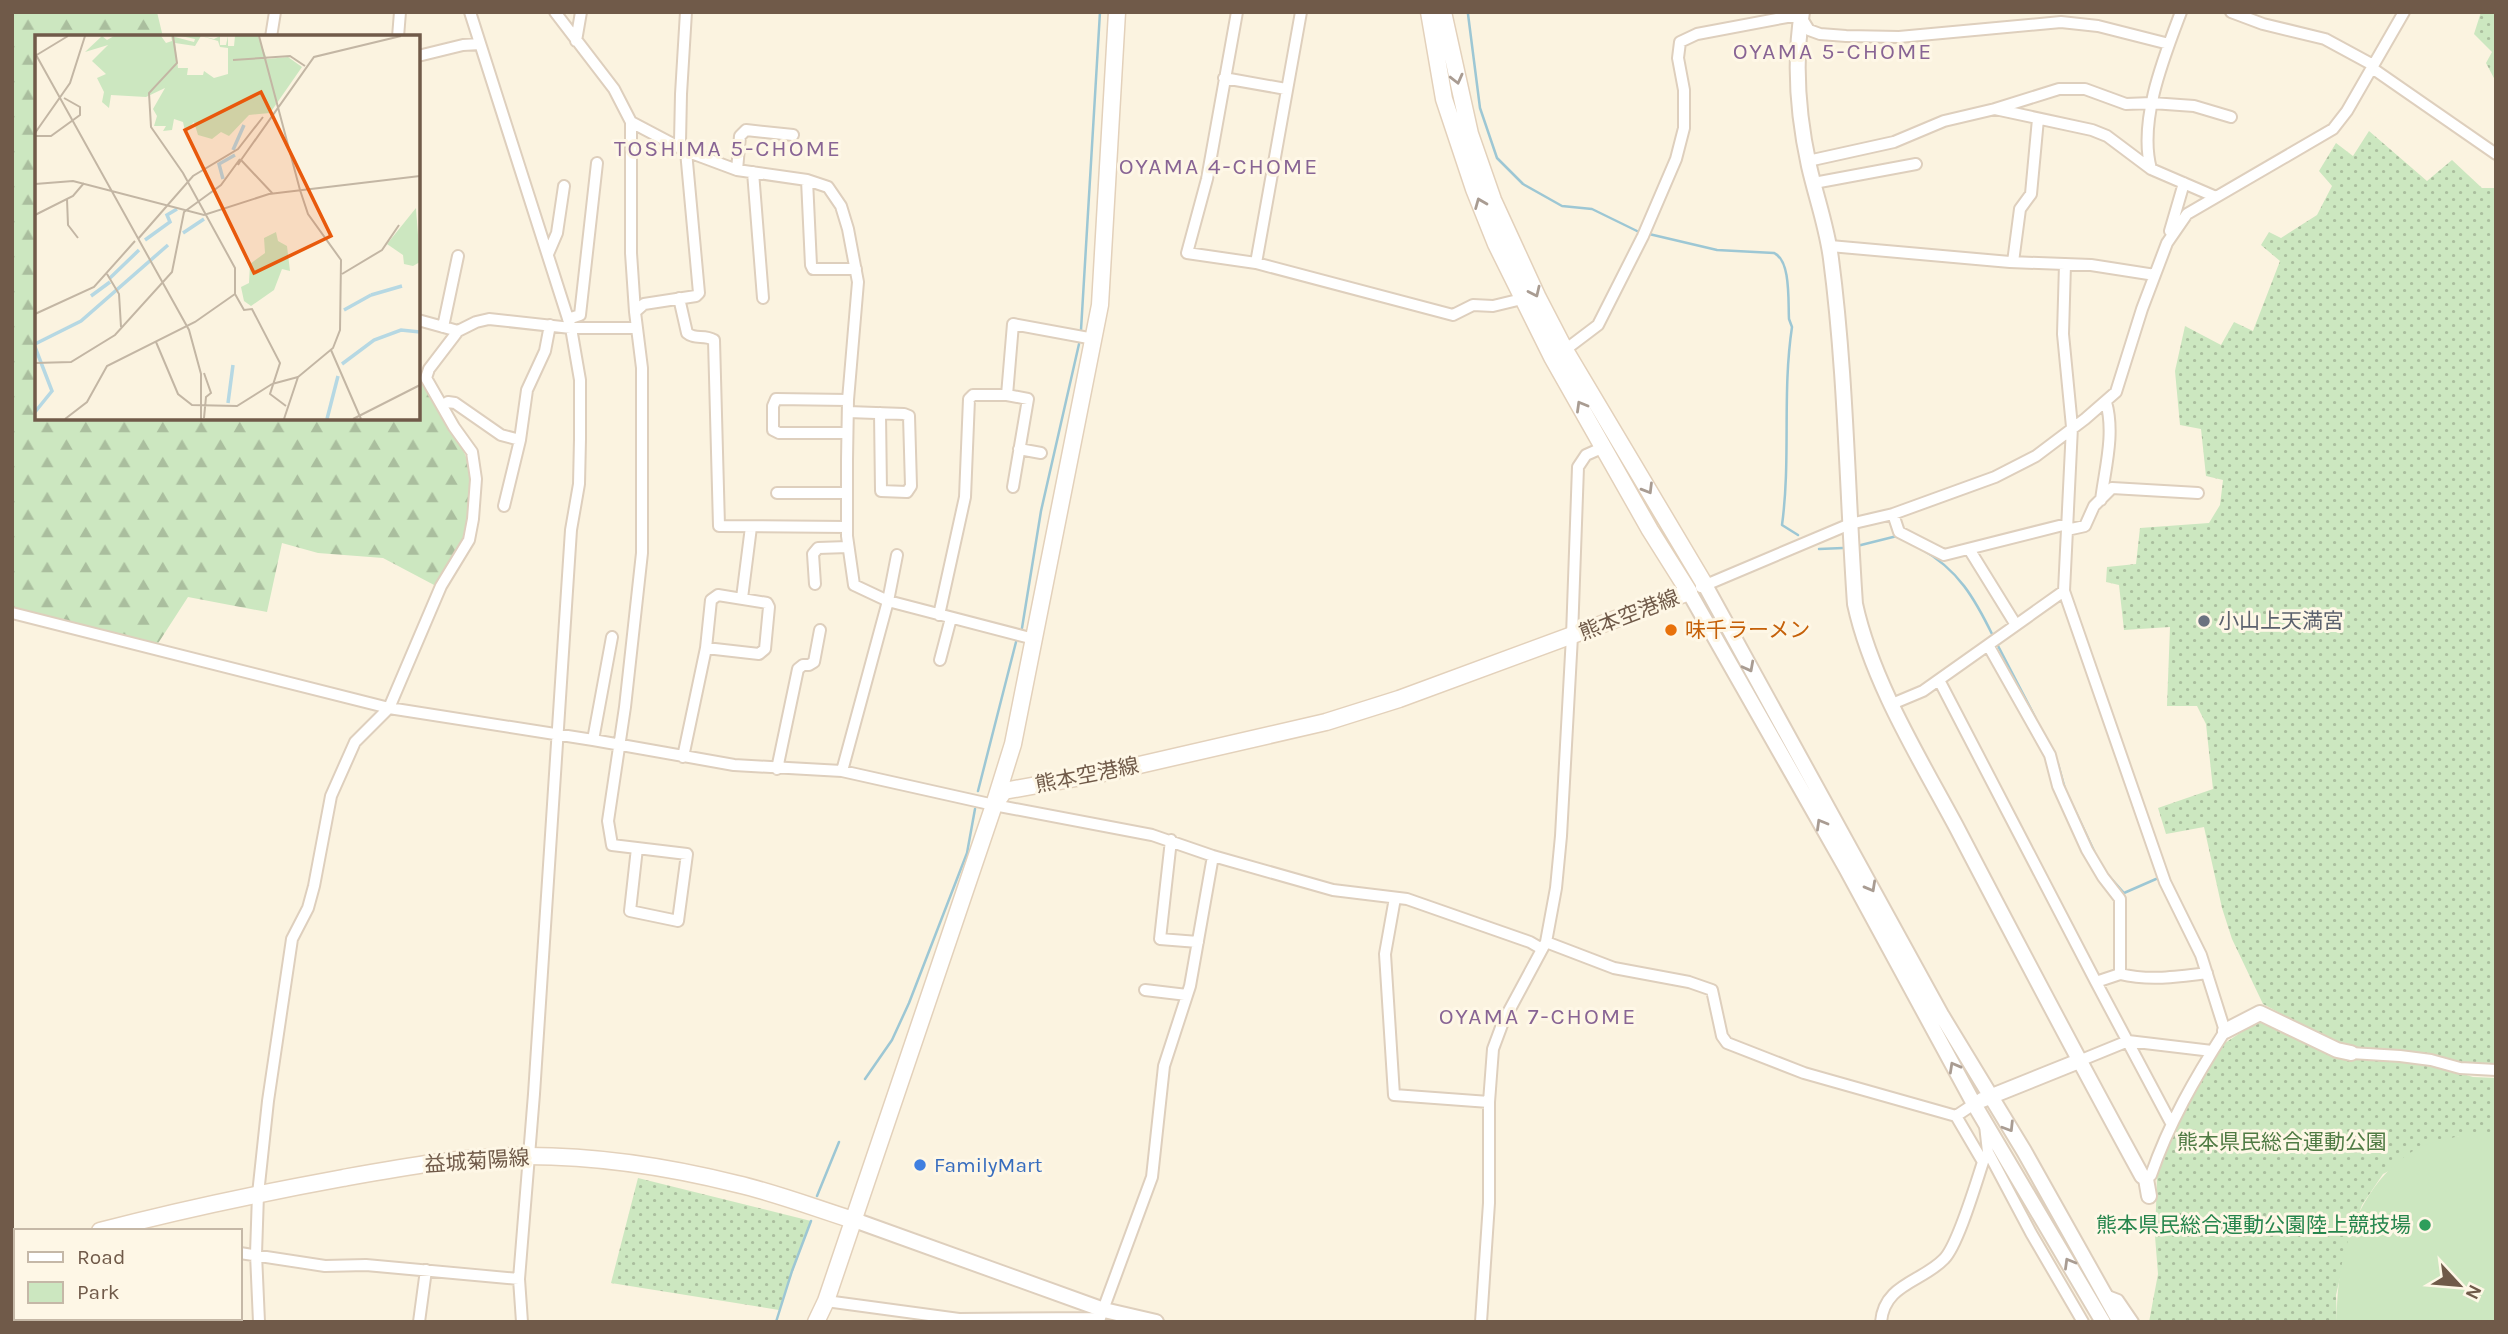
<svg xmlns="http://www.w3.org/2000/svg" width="2508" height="1334" font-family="Karla,'Noto Sans JP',sans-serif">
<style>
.green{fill:url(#green-dots)}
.forest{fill:url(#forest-firs)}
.pitch{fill:#cce7c0}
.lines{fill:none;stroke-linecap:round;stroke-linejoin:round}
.stream{stroke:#9dc7d4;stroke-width:2.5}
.minor-casing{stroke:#decfbd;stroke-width:14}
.tertiary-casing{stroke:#decfbd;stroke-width:18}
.secondary-casing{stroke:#e3d1bb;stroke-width:19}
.minor{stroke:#fff;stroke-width:10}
.tertiary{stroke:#fff;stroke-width:14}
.secondary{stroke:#fff;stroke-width:16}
.oneway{stroke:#a99c92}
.worship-dot{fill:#6b7280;stroke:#fef7e6;stroke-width:2.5}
.food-dot{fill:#e8710a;stroke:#fef7e6;stroke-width:2.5}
.shop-dot{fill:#3f7fe0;stroke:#fef7e6;stroke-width:2.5}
.leisure-dot{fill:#2e9e5b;stroke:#fef7e6;stroke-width:2.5}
.labels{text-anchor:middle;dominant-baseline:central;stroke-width:6;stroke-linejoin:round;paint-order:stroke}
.street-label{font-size:21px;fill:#705a49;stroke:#fef7e6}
.worship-label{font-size:21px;fill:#5b616d;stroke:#fef7e6;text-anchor:start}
.food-label{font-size:21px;fill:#c56008;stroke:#fef7e6;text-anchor:start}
.park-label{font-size:21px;fill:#507b44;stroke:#fef7e6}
.shop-label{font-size:21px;fill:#366cbe;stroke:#fef7e6;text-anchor:start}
.leisure-label{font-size:21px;fill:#27864d;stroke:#fef7e6;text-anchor:end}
.neighbourhood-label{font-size:23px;letter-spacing:2px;fill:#886494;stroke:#fef7e6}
.inset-river{fill:none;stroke:#b6d8e3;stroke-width:3.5}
.inset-road{fill:none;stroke:#c3b6a4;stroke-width:2}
.view{fill:#e8590c;fill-opacity:0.15;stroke:#e8590c;stroke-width:3.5}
.inset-edge{fill:none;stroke:#705a49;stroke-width:3.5}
</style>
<defs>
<pattern id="green-dots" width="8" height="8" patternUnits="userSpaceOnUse" patternTransform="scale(1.75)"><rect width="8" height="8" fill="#cce7c0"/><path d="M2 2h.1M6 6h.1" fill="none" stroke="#aabe9e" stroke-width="1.8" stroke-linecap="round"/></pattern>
<pattern id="forest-firs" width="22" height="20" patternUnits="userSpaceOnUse" patternTransform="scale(1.75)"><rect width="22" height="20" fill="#cce7c0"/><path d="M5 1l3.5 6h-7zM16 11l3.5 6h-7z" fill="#aabe9e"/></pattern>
</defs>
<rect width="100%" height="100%" fill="#fbf3e0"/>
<path class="green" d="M2481 12H2496V82L2486 63 2492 52 2474 34Z
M2369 131 2427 181 2452 160 2482 188H2496V1065L2461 1063 2405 1051 2343 1047 2263 1004 2232 939 2222 908 2204 827 2166 834 2158 808 2213 789 2206 724 2197 706H2167L2170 627 2124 630 2119 585 2106 582 2107 567 2136 564 2140 528 2209 523 2220 505 2223 480 2206 476 2201 429 2180 425 2175 371 2185 326 2221 345 2234 322 2253 331 2280 261 2261 245 2269 232 2281 238 2317 215 2332 186 2319 171 2336 143 2353 156Z
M2258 1021 2285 1030 2336 1054 2430 1064 2473 1077 2496 1078V1136H2459L2383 1174 2362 1205 2348 1244 2336 1295 2337 1322H2149L2158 1274 2155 1236 2157 1177 2176 1125 2219 1047Z
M638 1178 811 1221 779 1310 611 1283Z"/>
<path class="forest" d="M12 12H157L163 37H37V418H418V374L422 376 451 434 462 447 470 467 471 496 466 534 436 586 383 558 318 553 282 543 267 612 188 597 155 648 12 613Z"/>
<path class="pitch" d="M2459 1136H2496V1322H2337C2335 1259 2357 1186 2413 1151 2425 1143 2444 1140 2459 1136Z"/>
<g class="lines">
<path class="stream" d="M1468 14 1480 108 1497 158 1523 184 1562 206 1592 209 1639 232
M1649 234 1717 250 1774 253C1791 260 1788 302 1789 319L1792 327C1782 393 1791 459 1782 525L1798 535
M1081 330 1100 12
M1857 546 1897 536
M1819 549 1843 548
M1921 549C1958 569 1975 599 1993 636
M1022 628 1041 511 1079 344
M1996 642 2035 717
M2058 764 2065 789 2094 851
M978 791 1016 642
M2108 875 2124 893 2156 879
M865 1079 892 1040 909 1003 967 853 975 809
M817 1196 839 1142
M776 1322 792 1271 811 1221"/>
<defs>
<path id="minor" d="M470 12 571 328 580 380V439L579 484 571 530 534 1094 519 1279 522 1322
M555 12 614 89 631 122V253L635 312
M686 12 681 94 680 142 686 151 737 170 807 180 828 187 841 206 848 229 858 282 848 400 847 460V536L854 585 888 601 842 771
M1237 12 1207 179 1187 253 1256 263 1453 315 1473 305 1493 306 1522 299
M2181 12C2164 57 2138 121 2151 169L2216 197
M2231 12 2263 24 2325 39 2373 65
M271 37 275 12
M398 37 400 12
M576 41 581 12
M418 56 463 45 480 44
M2372 68 2496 154
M1224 78 1286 89
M631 122 686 151 699 293 696 296 644 304 635 312 642 368V553L625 707 608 821 612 845 687 854 678 921 630 911 637 848
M1808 161 1894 142 1944 121 1995 109
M2151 169 2107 136 2092 130 1995 109 2059 89H2085L2126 104 2152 103 2194 106 2231 117
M737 170 740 136 746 130 793 135
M753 172 763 298
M807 180 811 265 813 269H856
M1814 183 1916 164
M2170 231 2184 183
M1830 246 2010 262 2091 265 2155 275
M548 254 557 233 564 186
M2013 262 2020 209 2031 194 2038 119
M1256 263 1301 12
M2065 264 2063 334 2072 427 2064 591 2165 882 2201 955 2225 1031C2195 1078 2169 1123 2151 1175L2146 1179
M679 298 687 333C695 340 704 334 714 340L719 526 847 527
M568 319 580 315 597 163
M418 320 458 331 476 322 489 319 571 328H636
M443 327 458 256
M1561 353 1598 325 1643 236 1676 159 1684 128V90L1678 58 1680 42 1697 34 1787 17H1801L1809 30 1820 34 1846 36 1899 37 2061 22 2098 26 2169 44
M1007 395 1028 399 1013 487
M442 406 448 402 455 403 501 435 520 440
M848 412 904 414 909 416 911 486 907 492 881 491 880 413
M847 433H779L773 430V406L776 399 848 400
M1019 449 1041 453
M777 493H847
M2101 500C2105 468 2115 434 2106 402
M504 506 520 440 527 390 545 351 550 325
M1893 514 1899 532 1944 555 2067 524
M2067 530 2085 526 2094 506 2112 488 2198 493
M1969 549 2016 625
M897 555 888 601 1034 639
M815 584 813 554 818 548 848 547
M1701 587 1850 524 1893 514 1995 477 2036 456 2085 419 2116 392 2142 309 2167 243 2187 214 2333 129 2347 111 2404 12
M742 598 751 527
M12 613 389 708 593 740 734 765 842 771 994 805 1152 835 1213 856 1333 890 1407 899 1530 942 1542 949
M939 615 965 497 969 399 973 395H1007L1013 324 1094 339
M1988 645 2064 591
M940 660 951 618
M1939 680 2096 982
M1892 704 1923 691 1988 645 2050 755 2058 786 2087 850 2103 877 2120 899V974L2096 982 2171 1123
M593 740 612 637
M683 757 706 648 711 600 718 595 767 603 769 607 765 649 759 654 706 648
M777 769 798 669 803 665H809L814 662 820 630
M1171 840 1160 939 1198 942
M1395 898 1385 954 1394 1095 1489 1102
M1546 942 1614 968 1689 982 1712 990 1722 1036 1727 1043 1804 1073 1956 1116
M2120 974C2149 981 2177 977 2207 973
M1145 990 1187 995
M2351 1053 2400 1056 2431 1060 2460 1068 2496 1070
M2079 1061 2128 1041 2212 1051
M1985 1125 1988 1152 2031 1233 2083 1322
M240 1253 325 1266 366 1265 519 1279
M2105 1295 2118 1300 2133 1322
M826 1301 959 1319 1100 1318 1152 1177 1164 1066 1190 986 1213 856
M259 1322 256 1254 258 1194 268 1101 292 939 308 908 314 886 331 796 355 742 389 708 441 586 469 540 473 519 476 479 472 452 454 427 426 378 429 369 458 331
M419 1322 426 1270
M1481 1322 1489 1203V1102L1493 1049 1503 1022 1546 942 1556 888 1561 836 1572 636 1578 467 1586 455 1604 447
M1881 1322C1884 1284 1922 1282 1944 1259 1958 1245 1976 1183 1983 1162L1956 1116 1974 1104"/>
<path id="tertiary" d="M1802 12C1794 62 1798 116 1809 166 1816 197 1827 227 1831 259 1846 373 1847 489 1855 604 1872 682 1920 759 1958 830 2018 945 2079 1061 2142 1176L2146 1179 2149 1196
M1705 585 1942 1016 2024 1151 2120 1322
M1689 592 1846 868 1974 1104 2103 1322
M2225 1031 2260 1013 2337 1050 2351 1053
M1982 1100 2079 1061
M857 1221 1104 1310 1156 1322"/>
<path id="secondary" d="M1443 12 1470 134 1493 200 1538 298 1565 350 1705 585
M994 805 1004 791 1109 772 1326 722 1399 699 1689 592 1650 530 1552 357 1496 244 1474 189 1444 99 1429 12
M100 1231C180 1210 261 1193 343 1178 404 1167 464 1156 527 1156 596 1156 669 1167 737 1184 776 1193 815 1208 853 1220
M12 1253 16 1252
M816 1322 826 1301 994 805 1013 744 1100 305 1117 12"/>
</defs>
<use href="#minor" class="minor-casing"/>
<use href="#tertiary" class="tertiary-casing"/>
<use href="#secondary" class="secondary-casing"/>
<use href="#minor" class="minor"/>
<use href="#tertiary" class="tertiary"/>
<use href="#secondary" class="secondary"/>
</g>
<defs><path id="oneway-chevron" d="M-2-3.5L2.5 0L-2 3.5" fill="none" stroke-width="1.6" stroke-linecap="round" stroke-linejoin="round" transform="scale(1.75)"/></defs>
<g class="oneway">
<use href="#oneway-chevron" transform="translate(1457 79) rotate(76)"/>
<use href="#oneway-chevron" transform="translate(1480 203) rotate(-112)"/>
<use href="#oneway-chevron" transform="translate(1535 292) rotate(65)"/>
<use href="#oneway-chevron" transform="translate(1581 406) rotate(-120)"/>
<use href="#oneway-chevron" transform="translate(1648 489) rotate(59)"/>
<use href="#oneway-chevron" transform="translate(1749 667) rotate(62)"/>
<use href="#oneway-chevron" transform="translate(1821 824) rotate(-120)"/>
<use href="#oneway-chevron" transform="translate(1871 887) rotate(61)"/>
<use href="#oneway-chevron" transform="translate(1954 1067) rotate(-119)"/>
<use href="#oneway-chevron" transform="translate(2009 1127) rotate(58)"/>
<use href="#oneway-chevron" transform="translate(2069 1263) rotate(-120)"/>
</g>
<circle class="worship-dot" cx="2204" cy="621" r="7"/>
<circle class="food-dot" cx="1671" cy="630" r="7"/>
<circle class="shop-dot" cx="920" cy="1165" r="7"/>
<circle class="leisure-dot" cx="2425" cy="1225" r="7"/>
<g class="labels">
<g class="street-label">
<text transform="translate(1629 615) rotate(-21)">熊本空港線</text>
<text transform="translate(1087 775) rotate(-11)">熊本空港線</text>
<text transform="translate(477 1161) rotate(-4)">益城菊陽線</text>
</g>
<g class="worship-label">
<text x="2218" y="621">小山上天満宮</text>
</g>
<g class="food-label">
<text x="1685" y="630">味千ラーメン</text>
</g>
<g class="park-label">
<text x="2282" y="1142">熊本県民総合運動公園</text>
</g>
<g class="shop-label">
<text x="934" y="1165">FamilyMart</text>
</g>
<g class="leisure-label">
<text x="2411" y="1225">熊本県民総合運動公園陸上競技場</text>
</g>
<g class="neighbourhood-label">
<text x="1833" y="51">OYAMA 5-CHOME</text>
<text x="728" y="148">TOSHIMA 5-CHOME</text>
<text x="1219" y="166">OYAMA 4-CHOME</text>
<text x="1538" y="1016">OYAMA 7-CHOME</text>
</g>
</g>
<g transform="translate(35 35)">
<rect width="385" height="385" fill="#fbf3e0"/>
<path d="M67 1 72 5 79 1H126L131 8 137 6 136 1 159 7 160 4 146 1H166L160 11 140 8 143 33H153L152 40H168L169 36 179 43 193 39V13L185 12 183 6 166 1 179 4 185 1V10H191L193 1V11H199L200 1H223L232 24 253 22 267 32 235 78 214 80 194 101 186 97 177 104 163 100 159 87 150 96 148 87 139 84 137 95 128 96 131 91H119L122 81 118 74 130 53 111 62 76 60 74 73 67 67 69 57 62 43 71 39 57 26 73 10 50 17Z" fill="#cce7c0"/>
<path d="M241 197 243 206 252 211 255 236 247 234 239 255 216 271 209 266 206 252 214 248 215 229 230 218 229 203Z" fill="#cce7c0"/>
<path d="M381 173 385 227 378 231 369 229 368 220 352 209Z" fill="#cce7c0"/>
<path d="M214 58a11 11 0 1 1 22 0a11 11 0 1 1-22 0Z" fill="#cce7c0"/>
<path class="inset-river" d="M198 115 209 90M188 144 184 129 200 120M148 198 169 184M110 205 135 187 132 180 142 174M75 243 104 215M336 260 367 251M56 261 75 247M309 275 336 260M0 309 46 286 133 210M0 312 17 356 0 377M307 329 339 305 366 295 385 297M193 368 198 330M292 384 303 341"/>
<path class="inset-road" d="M138 1 142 28 114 58 116 92 148 138 200 233V259L209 275 217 274 245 328 235 359 251 371M224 1 265 155M0 18 154 295 166 339V384M0 21 33 1M198 25 255 21 270 31M0 98 35 48 50 1M0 101H16L45 80V72L29 63M206 125 279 22 366 1M203 130 206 125 238 159M0 149 38 146 169 180 234 159 385 141M32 164 33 190 43 203M0 180 38 161 49 148M103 204 158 141 203 114 228 82M72 239 84 259 86 292M307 239 347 215 364 190M0 279 59 252 100 206M121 307 143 359 157 370 202 371 237 349M296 315 326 384M0 328 36 327 80 300 137 237 149 177 186 150 205 124M237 349 263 342M169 383 171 362 176 358 169 338M30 384 52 367 72 331 160 287 200 259M249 384 263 342 298 313 305 295 306 225 273 179 265 155M318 384 385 350"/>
<path class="view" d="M226 57 296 201 219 238 150 95Z"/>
<rect width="385" height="385" class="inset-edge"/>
</g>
<rect width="2508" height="1334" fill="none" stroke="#705a49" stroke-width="28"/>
<rect x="14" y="1229" width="228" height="91" fill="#fef7e6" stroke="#c5b8a7" stroke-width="2"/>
<rect x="28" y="1252" width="35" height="10" fill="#ffffff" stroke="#c5b8a7" stroke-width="2"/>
<text x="77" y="1264" font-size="21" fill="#705a49">Road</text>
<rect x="28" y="1282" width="35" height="21" fill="#cce7c0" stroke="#c5b8a7" stroke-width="2"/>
<text x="77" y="1299" font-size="21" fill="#705a49">Park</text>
<g transform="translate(2459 1285) rotate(116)" stroke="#fef7e6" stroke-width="5" paint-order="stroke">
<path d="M0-5L12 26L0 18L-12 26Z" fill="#705a49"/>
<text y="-10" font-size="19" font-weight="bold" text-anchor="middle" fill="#705a49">N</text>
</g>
</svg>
